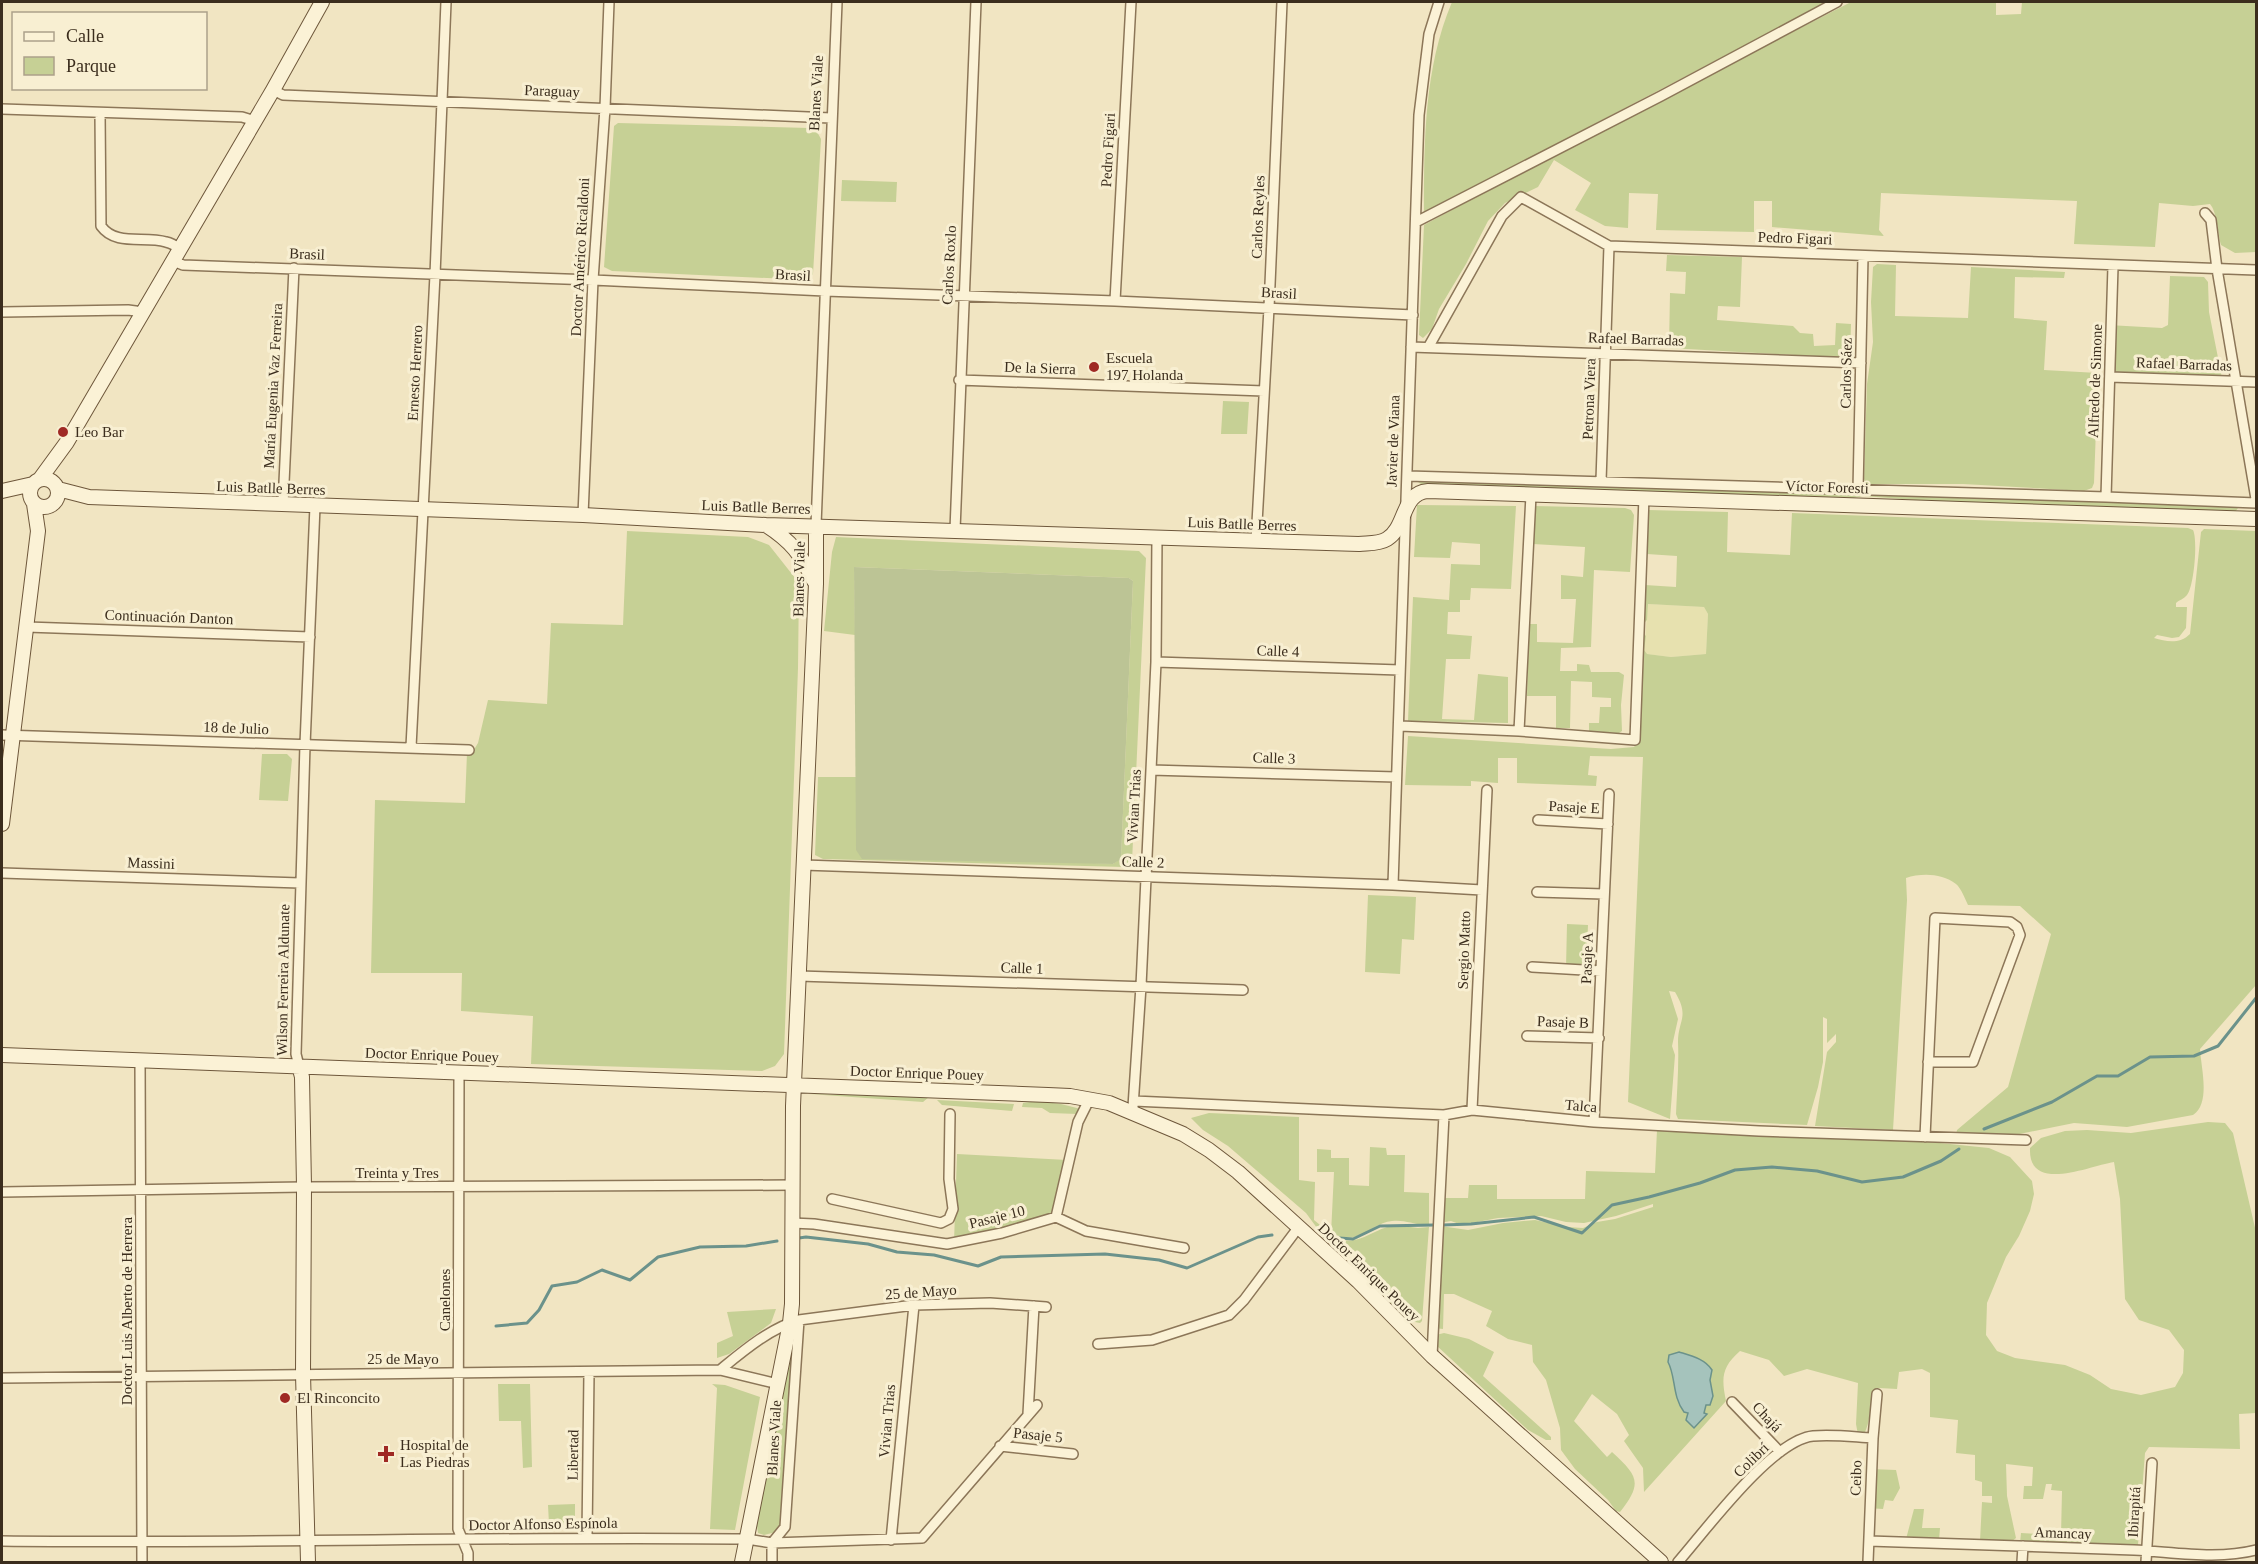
<svg xmlns="http://www.w3.org/2000/svg" width="2258" height="1564" font-family="'Times New Roman',serif">
<style>
.farmland{fill:#e7e1af}
.green{fill:#c6d095}
.cemetery{fill:#bcc495}
.water{fill:#a5c3bc;stroke:#6b928b;stroke-width:1.5}
.lines{fill:none;stroke-linecap:round;stroke-linejoin:round}
.stream{stroke:#6b928b;stroke-width:3}
.street-casing{stroke:#8c7658;stroke-width:12}
.secondary-casing{stroke:#6e573b;stroke-width:16}
.street{stroke:#fbf2d6;stroke-width:9}
.secondary{stroke:#fbf2d6;stroke-width:14}
.poi-dot{fill:#9f2924;stroke:#f8efd2;stroke-width:2}
.labels{text-anchor:middle;dominant-baseline:central;stroke-width:6;stroke-linejoin:round;paint-order:stroke}
.street-label{font-size:15px;fill:#3b2d1d;stroke:#f8efd2}
.poi-label{font-size:15px;fill:#3b2d1d;stroke:#f8efd2;text-anchor:start}
</style>
<rect width="100%" height="100%" fill="#f1e5c2"/>
<path class="farmland" d="M1648 604 1704 607 1708 614 1706 654 1671 657 1646 654 1644 650Z"/>
<path class="green" d="M1452 2H1828L1424 213C1424 142 1424 68 1452 2Z
M1851 2H1996V15L2021 14 2022 2H2256V252L2235 253 2221 245C2218 234 2217 212 2210 204L2193 206 2159 203 2155 247 2074 244 2077 201 1881 193 1879 230 1884 236 1772 227V201H1754V232L1656 230 1658 194 1629 193 1628 228 1605 226 1575 210 1591 183 1554 160 1538 187 1505 203 1488 221 1466 264 1439 309 1432 329 1423 338 1419 335 1424 225 1554 155Z
M618 123 809 128 816 130 821 139 813 274 809 280 612 271 604 267 614 126Z
M842 180 897 182 896 202 841 201Z
M1667 255 1742 257 1740 307 1718 306 1717 320 1793 326 1800 333 1813 334 1814 346 1835 345 1836 323 1851 324 1850 358 1669 348 1670 293 1685 294 1686 272 1666 271Z
M1877 264 1896 265 1895 316 1968 318 1971 267 2065 272 2064 278 2015 277 2014 318 2047 321 2044 370 2098 373 2094 483 2092 488 2084 491 1963 484H1866L1864 479 1867 384 1873 342 1871 302 1873 267Z
M2170 276 2204 277 2208 282 2209 312 2222 378 2109 374 2105 371 2108 325 2162 328 2168 325Z
M1223 401 1249 402 1247 434H1221Z
M1419 480 1585 487 1793 491 2236 503 2238 508 2235 512 1929 501 1863 496 1853 498 1424 486 1418 482Z
M1417 505 1516 506 1511 589 1471 588 1470 600H1460V612H1448L1447 634 1472 636 1470 659H1446L1442 719 1474 720 1478 674 1508 677V723L1408 721 1413 597 1449 600 1451 564 1480 565V544L1452 542 1450 558 1414 557Z
M1534 506 1625 508 1631 510 1634 515 1630 572 1594 570 1591 647 1561 648 1560 671H1577V664L1589 665 1591 672H1619L1624 675 1621 705 1622 731 1619 733 1589 732V723H1599L1600 707H1611V698L1592 697V682L1571 681 1570 728H1556V696H1527L1529 624H1537V642L1573 643 1576 599H1561V575L1583 577 1585 547 1533 544Z
M1648 510 1728 512 1727 552 1790 555 1792 513 2188 528 2193 530C2198 540 2194 587 2187 595 2184 599 2179 600 2176 603V607H2187L2186 628 2179 637 2172 638 2157 635 2154 638C2167 642 2180 644 2190 634L2201 532 2204 529 2256 531V985L2200 1049C2201 1068 2211 1103 2193 1115L2127 1127 2074 1123 2000 1138 1956 1135 1957 1130 2008 1087 2051 934 2020 906 1968 905C1965 899 1961 888 1956 884 1942 873 1921 873 1906 878L1907 900 1893 1130 1815 1126 1827 1052 1836 1042V1034L1827 1043V1019L1823 1017V1062L1818 1087 1807 1125 1678 1119 1676 1114C1677 1090 1679 1066 1678 1042 1678 1020 1690 1017 1675 992L1669 991 1678 1019 1672 1046 1675 1055 1670 1119 1628 1102 1643 757 1590 756 1588 775 1597 776 1596 786 1517 783V758H1498V783L1471 781V786L1405 785 1408 736 1611 749 1634 747 1638 742 1644 634 1646 636 1644 650 1647 654 1671 657 1706 654 1708 614 1704 607 1648 604 1647 620 1644 623 1645 585 1676 587 1677 556 1647 554Z
M627 531 748 537 769 545 799 583 798 668 784 1054 775 1066 762 1071 531 1064 533 1016 461 1011 462 973H371L375 800 465 803 467 753H472L478 743 488 700 547 704 551 623 623 625Z
M836 537 1139 551 1146 558 1132 862 1124 867 823 859 815 855 818 777H856V850L1113 864 1121 858 1133 581 1129 578 854 567 855 635 824 631 832 552Z
M262 754H287L292 759 288 801 259 800Z
M1368 895 1416 897 1414 940 1402 939 1400 974 1365 972Z
M1567 924 1588 925 1586 969 1566 968Z
M809 1094 929 1097 923 1102Z
M937 1100 1014 1104 1012 1111 942 1105Z
M1037 1101 1061 1104 1081 1109 1078 1114 1050 1113 1042 1108 1022 1107 1023 1103Z
M1209 1113 1299 1117V1180L1315 1182 1314 1220 1331 1234 1334 1172H1317V1149L1331 1150V1158H1349V1185L1369 1186 1370 1147 1386 1148 1387 1155H1405L1404 1192 1429 1193V1224C1416 1226 1405 1219 1392 1221 1379 1222 1369 1232 1357 1236 1346 1240 1331 1235 1320 1232L1306 1213 1228 1146 1203 1130 1191 1118Z
M2208 1122 2225 1123 2233 1133 2256 1232V1413L2239 1414 2240 1449 2149 1447 2145 1453 2138 1545 2133 1548 2020 1543 2021 1533 2061 1535 2062 1491 2051 1490 2052 1484H2046L2043 1499H2023L2024 1486H2032L2033 1467 2006 1464 2007 1496 2016 1538 2011 1542 1980 1541 1982 1502 1992 1503V1496H1982V1482L1975 1480V1455L1956 1453 1958 1420 1930 1417V1373L1922 1369 1899 1372 1897 1389 1879 1388C1867 1402 1873 1422 1862 1437L1858 1435 1856 1424 1858 1383 1807 1369 1784 1376 1769 1360 1740 1351C1722 1367 1721 1377 1726 1401L1644 1492 1643 1468 1624 1441 1629 1435 1617 1414 1592 1394 1574 1421 1607 1457 1612 1452C1638 1476 1643 1483 1620 1512L1616 1511 1608 1500 1575 1469 1561 1450 1560 1428 1546 1380 1533 1362 1532 1345 1508 1339 1486 1326 1492 1311 1454 1294H1444L1443 1329 1434 1328 1440 1226 1468 1230 1503 1223 1535 1220 1567 1227 1583 1228 1597 1222 1615 1219 1653 1207V1204L1616 1216 1584 1223 1566 1222 1541 1216 1498 1218 1462 1225 1451 1221 1439 1223 1440 1198H1468L1469 1185H1497V1199H1585L1586 1171 1655 1173 1657 1130 1930 1142 1989 1148 2010 1157 2032 1181 2034 1194 2030 1211 2019 1236 2006 1257 1987 1303 1986 1335 1997 1351 2015 1358 2065 1365 2090 1375 2111 1389 2141 1395 2175 1387 2183 1373 2184 1350 2169 1330 2139 1320 2125 1299 2120 1199 2114 1162C2089 1166 2028 1194 2030 1148L2041 1138 2065 1131 2087 1130 2131 1133Z
M957 1154 1067 1160 1053 1213 954 1242Z
M1395 1225 1418 1228 1429 1227 1422 1321 1420 1323 1405 1320 1400 1317 1361 1262 1332 1240 1333 1238C1361 1247 1369 1230 1395 1225Z
M776 1309 771 1323 729 1354 717 1358V1343L733 1336 727 1312Z
M792 1333 784 1523 780 1531 764 1535 758 1533 757 1526 788 1341Z
M1444 1333 1469 1339 1494 1352 1483 1376 1551 1437V1440H1546L1528 1430 1437 1346 1436 1335Z
M498 1384H530L532 1467 523 1468 521 1421H499Z
M712 1384 725 1385 760 1397 735 1530 710 1529 717 1388Z
M1870 1469 1896 1470 1900 1488 1893 1501 1885 1500 1883 1509 1867 1508Z
M575 1504V1525L549 1524 548 1505Z
M1914 1509H1924L1922 1528H1940L1939 1540 1906 1539Z"/>
<path class="cemetery" d="M854 567 1129 578 1133 581 1121 859 1113 864 862 859 856 850Z"/>
<path class="water" d="M1679 1352C1692 1356 1705 1359 1712 1370L1710 1380 1713 1396 1710 1405H1706L1704 1413 1707 1414 1694 1428 1686 1420 1688 1413 1684 1412C1672 1396 1676 1377 1668 1362L1669 1355Z"/>
<g class="lines">
<path class="stream" d="M1984 1129 2052 1102 2097 1076H2118L2150 1057 2194 1056 2218 1046 2256 998
M1443 1225 1471 1224 1534 1217 1582 1233 1612 1205 1649 1197 1700 1183 1735 1170 1772 1167 1817 1171 1862 1182 1903 1177 1941 1161 1959 1149
M1325 1237 1353 1239 1380 1226 1434 1225
M799 1238 806 1237 868 1244 897 1252 934 1255 978 1266 1001 1257 1105 1254 1159 1260 1187 1268 1258 1237 1272 1235
M496 1326 527 1323 539 1310 552 1286 577 1282 602 1270 630 1280 658 1257 700 1247 746 1246 777 1241"/>
<defs>
<path id="street" d="M273 90 283 95 831 118
M2 109 242 117 255 121
M100 113 101 226C116 247 145 235 166 242 171 243 176 246 180 249
M2205 213 2211 220 2217 269 2256 499
M1416 222 1661 96 1837 2
M173 261 183 265 593 280 825 291 1115 301 1413 315
M1115 301 1131 2
M2 312 128 310 143 312
M1429 346 1502 216 1521 197 1609 246 2256 270
M1411 347 1861 363
M2110 377 2256 382
M959 380 1264 391
M1408 476 2106 497 2256 503
M1601 481 1609 246
M1858 490 1863 256
M2106 497 2113 266
M283 504 294 268
M583 515 593 280 605 108 609 2
M816 525 837 2
M955 530 976 2
M1256 541 1269 308 1282 2
M27 627 310 637
M1156 662 1400 670
M1400 726 1519 731 1635 740 1644 497
M1519 731 1531 495
M2 735 469 750
M411 747 435 275 446 2
M1151 770 1396 777
M1538 820 1608 824
M803 865 1393 885 1482 890
M2 873 300 883
M1393 885 1419 115 1429 34 1439 2
M1537 892 1604 894
M1532 967 1601 971
M799 976 1243 990
M1527 1036 1599 1038
M140 1060 142 1562
M299 1066 296 1054 305 745 315 506
M459 1072 458 1529 468 1553V1562
M1134 1101 1444 1115 1472 1110 1594 1122 1759 1131 2026 1140
M1133 1107 1141 986 1156 662 1157 537
M1472 1110 1487 790
M1594 1122 1609 794
M1925 1137 1935 918 2010 922 2017 927 2020 935 1973 1062H1928
M2 1192 304 1187 793 1185
M832 1199 941 1223 949 1219 953 1209 949 1179 950 1114
M1056 1217 1078 1122 1089 1100
M792 1223 814 1224 947 1244 1002 1233 1056 1217 1086 1231 1184 1248
M799 1320 914 1305 990 1303 1046 1307
M1098 1344 1152 1340 1229 1315 1244 1300 1298 1228
M1432 1356 1444 1115
M720 1370C742 1352 770 1328 799 1320L785 1527 772 1543V1562
M2 1378 720 1370 778 1384
M1732 1402 1780 1452
M1028 1414 1034 1306
M1000 1446 1073 1454
M587 1537 589 1373
M891 1540 914 1305
M2 1541C250 1544 498 1536 747 1539L772 1543 922 1538 1037 1405
M1869 1541C1957 1544 2045 1547 2134 1550 2174 1552 2217 1560 2256 1550
M1678 1562C1706 1530 1772 1440 1813 1436 1833 1434 1854 1437 1873 1438
M1868 1562 1873 1438 1877 1394
M2022 1562 2023 1546
M2146 1562 2152 1463"/>
<path id="secondary" d="M30 493a14 14 0 1 1 28 0a14 14 0 1 1-28 0Z
M40 479 67 442 273 90 322 2
M58 489 89 497 583 515 766 525 1359 544C1368 543 1379 544 1387 539 1407 527 1401 493 1428 491L2256 519
M2 491 33 484
M766 525C791 541 801 554 814 581
M2 824 38 531 34 504
M2 1055 1048 1095 1070 1096 1109 1103 1183 1134 1209 1150 1238 1172 1358 1281 1432 1356 1661 1562
M299 1066 302 1077 304 1187 303 1374 308 1562
M742 1562 790 1323 792 1304 793 1106 816 584V525"/>
</defs>
<use href="#street" class="street-casing"/>
<use href="#secondary" class="secondary-casing"/>
<use href="#street" class="street"/>
<use href="#secondary" class="secondary"/>
</g>
<g class="poi-dot">
<circle cx="1094" cy="367" r="6"/>
<circle cx="63" cy="432" r="6"/>
<circle cx="285" cy="1398" r="6"/>
<path d="M383 1445h6v6h6v6h-6v6h-6v-6h-6v-6h6z"/>
</g>
<g class="labels">
<g class="street-label">
<text transform="translate(552 91) rotate(2)">Paraguay</text>
<text transform="translate(816 93) rotate(-87)">Blanes Viale</text>
<text transform="translate(1108 150) rotate(-87)">Pedro Figari</text>
<text transform="translate(1258 217) rotate(-88)">Carlos Reyles</text>
<text transform="translate(1795 238) rotate(2)">Pedro Figari</text>
<text transform="translate(307 254) rotate(2)">Brasil</text>
<text transform="translate(580 257) rotate(-87)">Doctor Américo Ricaldoni</text>
<text transform="translate(949 265) rotate(-87)">Carlos Roxlo</text>
<text transform="translate(793 275) rotate(3)">Brasil</text>
<text transform="translate(1279 293) rotate(3)">Brasil</text>
<text transform="translate(1636 339) rotate(2)">Rafael Barradas</text>
<text transform="translate(2184 364) rotate(2)">Rafael Barradas</text>
<text transform="translate(1040 368) rotate(2)">De la Sierra</text>
<text transform="translate(415 373) rotate(-87)">Ernesto Herrero</text>
<text transform="translate(1846 373) rotate(-89)">Carlos Sáez</text>
<text transform="translate(2095 381) rotate(-88)">Alfredo de Simone</text>
<text transform="translate(273 386) rotate(-87)">María Eugenia Vaz Ferreira</text>
<text transform="translate(1589 399) rotate(-88)">Petrona Viera</text>
<text transform="translate(1393 441) rotate(-88)">Javier de Viana</text>
<text transform="translate(1827 487) rotate(2)">Víctor Foresti</text>
<text transform="translate(271 488) rotate(2)">Luis Batlle Berres</text>
<text transform="translate(756 507) rotate(2)">Luis Batlle Berres</text>
<text transform="translate(1242 524) rotate(2)">Luis Batlle Berres</text>
<text transform="translate(799 579) rotate(-89)">Blanes Viale</text>
<text transform="translate(169 617) rotate(2)">Continuación Danton</text>
<text transform="translate(1278 651) rotate(2)">Calle 4</text>
<text transform="translate(236 728) rotate(2)">18 de Julio</text>
<text transform="translate(1274 758) rotate(2)">Calle 3</text>
<text transform="translate(1134 806) rotate(-87)">Vivian Trias</text>
<text transform="translate(1574 807) rotate(3)">Pasaje E</text>
<text transform="translate(1143 862) rotate(2)">Calle 2</text>
<text transform="translate(151 863) rotate(2)">Massini</text>
<text transform="translate(1464 950) rotate(-88)">Sergio Matto</text>
<text transform="translate(1587 958) rotate(-88)">Pasaje A</text>
<text transform="translate(1022 968) rotate(2)">Calle 1</text>
<text transform="translate(283 980) rotate(-89)">Wilson Ferreira Aldunate</text>
<text transform="translate(1563 1022) rotate(2)">Pasaje B</text>
<text transform="translate(432 1055) rotate(2)">Doctor Enrique Pouey</text>
<text transform="translate(917 1073) rotate(2)">Doctor Enrique Pouey</text>
<text transform="translate(1581 1106) rotate(5)">Talca</text>
<text x="397" y="1173">Treinta y Tres</text>
<text transform="translate(997 1217) rotate(-14)">Pasaje 10</text>
<text transform="translate(1369 1272) rotate(44)">Doctor Enrique Pouey</text>
<text transform="translate(921 1292) rotate(-4)">25 de Mayo</text>
<text transform="translate(445 1300) rotate(-90)">Canelones</text>
<text transform="translate(127 1311) rotate(-90)">Doctor Luis Alberto de Herrera</text>
<text x="403" y="1359">25 de Mayo</text>
<text transform="translate(1767 1417) rotate(47)">Chajá</text>
<text transform="translate(887 1421) rotate(-85)">Vivian Trias</text>
<text transform="translate(1038 1435) rotate(6)">Pasaje 5</text>
<text transform="translate(774 1438) rotate(-87)">Blanes Viale</text>
<text transform="translate(573 1455) rotate(-89)">Libertad</text>
<text transform="translate(1751 1460) rotate(-44)">Colibrí</text>
<text transform="translate(1856 1478) rotate(-88)">Ceibo</text>
<text transform="translate(2134 1512) rotate(-87)">Ibirapitá</text>
<text transform="translate(543 1524) rotate(-1)">Doctor Alfonso Espínola</text>
<text transform="translate(2063 1533) rotate(2)">Amancay</text>
</g>
<g class="poi-label">
<text x="1106" y="358">Escuela<tspan x="1106" dy="17">197 Holanda</tspan></text>
<text x="75" y="432">Leo Bar</text>
<text x="297" y="1398">El Rinconcito</text>
<text x="400" y="1445">Hospital de<tspan x="400" dy="17">Las Piedras</tspan></text>
</g>
</g>
<rect width="2258" height="1564" fill="none" stroke="#3b2d1d" stroke-width="6"/>
<rect x="12" y="12" width="195" height="78" fill="#f8efd2" stroke="#aca18a" stroke-width="1.5"/>
<rect x="24" y="32" width="30" height="9" fill="#fbf2d6" stroke="#aca18a" stroke-width="1.5"/>
<text x="66" y="42" font-size="18" fill="#3b2d1d">Calle</text>
<rect x="24" y="57" width="30" height="18" fill="#c6d095" stroke="#aca18a" stroke-width="1.5"/>
<text x="66" y="72" font-size="18" fill="#3b2d1d">Parque</text>
</svg>
